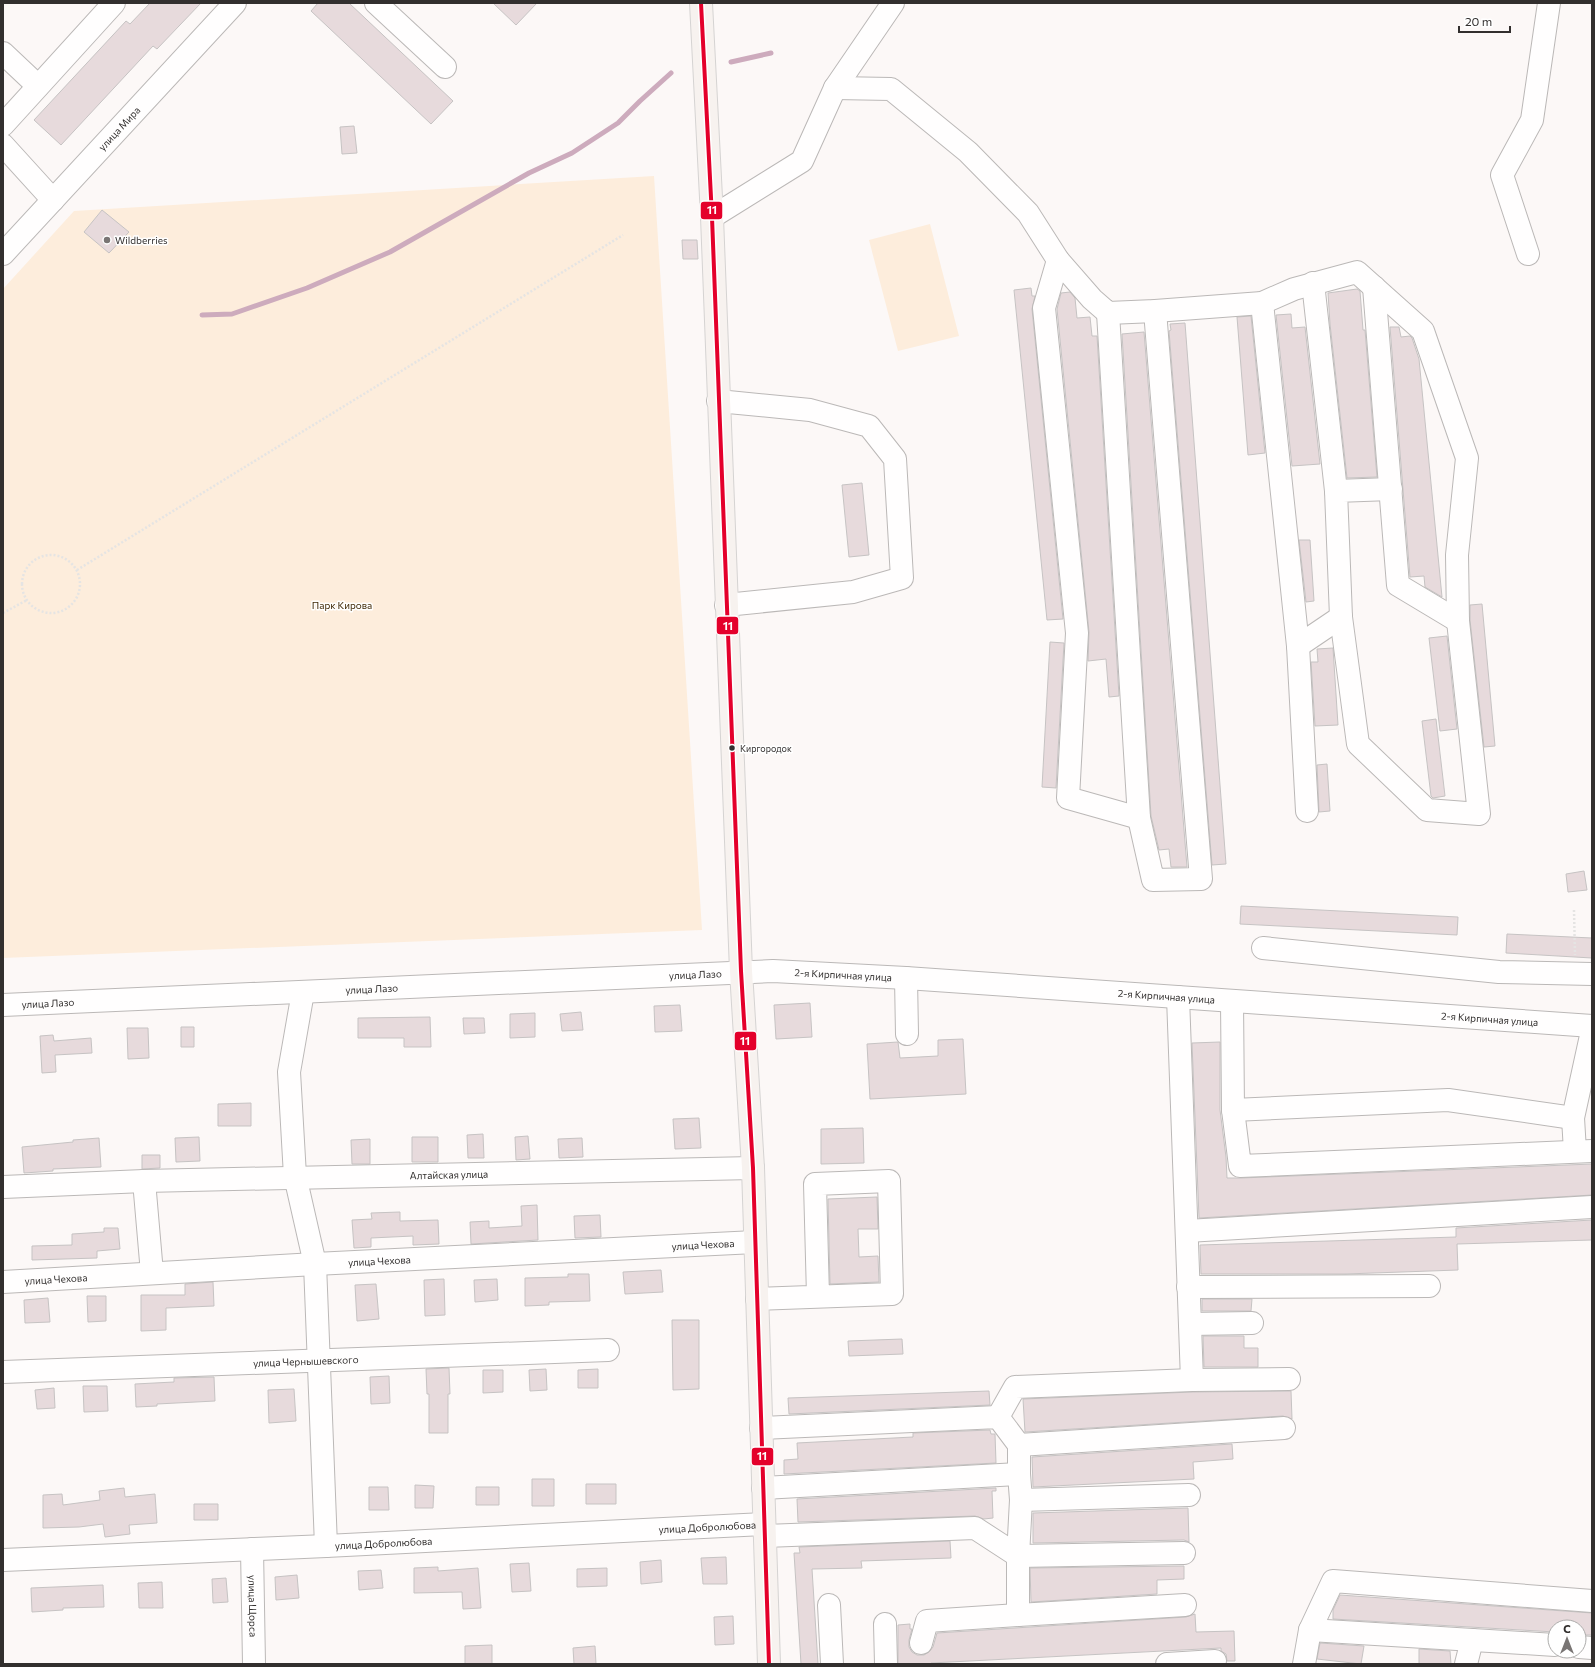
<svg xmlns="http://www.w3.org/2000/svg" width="1595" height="1667" font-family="Commissioner,sans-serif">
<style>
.green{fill:#fdeddc}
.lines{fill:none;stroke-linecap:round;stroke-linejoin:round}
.stream{stroke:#cdabbd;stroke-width:5}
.building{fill:#e7dadc;stroke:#c6c3c3}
.minor-casing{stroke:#bbb8b7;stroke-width:24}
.major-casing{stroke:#d5d3d2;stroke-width:24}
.path{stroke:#e5e4e3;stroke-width:2.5;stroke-dasharray:2 2;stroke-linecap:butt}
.minor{stroke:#fffefe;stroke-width:22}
.major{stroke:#f7f2ef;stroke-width:22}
.bus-1-casing{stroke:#fff;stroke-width:7}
.bus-1{stroke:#e4002b;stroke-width:4}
.poi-dot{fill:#797574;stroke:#fff;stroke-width:1.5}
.bus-dot{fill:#322f2e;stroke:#fff;stroke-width:1.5}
.labels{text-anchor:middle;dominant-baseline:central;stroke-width:3;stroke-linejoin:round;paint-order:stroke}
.bus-label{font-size:9px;fill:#322f2e;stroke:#fff;text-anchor:start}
.street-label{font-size:10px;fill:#322f2e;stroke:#fff}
.poi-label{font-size:10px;fill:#322f2e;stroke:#fff;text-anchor:start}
.park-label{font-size:10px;fill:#412a07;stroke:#fff}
.line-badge{stroke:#fff;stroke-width:1.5}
.badge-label{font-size:11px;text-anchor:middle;font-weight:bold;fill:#fff}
</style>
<rect width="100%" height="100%" fill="#fcf8f7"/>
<path class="green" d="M654 176 702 930 3 958V289L74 211Z
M930 224 959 336 898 351 869 240Z"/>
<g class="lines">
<path class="stream" d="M731 62 771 53
M202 315 232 314 307 288 390 252 529 173 572 153 618 123 640 101 671 73"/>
</g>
<path class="building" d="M150 3H201L157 49 153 46 61 145 34 120 126 21 130 24Z
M318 3H349L453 101 431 124 311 11Z
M493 3H537L516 25Z
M354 126 357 153 342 154 340 127Z
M102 210 129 232 109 253 84 232Z
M682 240H697L698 259H683Z
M1031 288 1032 296H1035L1032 309 1063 619 1047 620 1014 290Z
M1357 289 1360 291 1363 330H1365L1377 477 1347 478 1330 324 1328 293Z
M1070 292 1075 298 1077 318 1090 317 1092 336H1097L1119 696 1109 697 1106 659 1088 661 1089 632 1057 309 1061 293Z
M1291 314 1292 328 1305 327 1320 464 1292 466 1276 315Z
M1251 316 1265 453 1248 455 1237 317Z
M1185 323 1226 864 1212 865 1169 331 1171 330 1170 324Z
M1390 327H1399L1401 337 1410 336 1412 338 1419 359 1442 597 1425 587 1424 576 1410 577Z
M1144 332 1187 867H1171L1169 849 1159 850 1151 816 1122 334Z
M862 483 869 555 849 557 842 485Z
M1299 540H1310L1314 601 1306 602Z
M1482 604 1495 746 1484 747 1470 620V605Z
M1447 636 1457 729 1440 731 1429 638Z
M1050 642 1064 643 1056 788 1042 787Z
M1333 648 1338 725 1315 726 1311 662H1318L1317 649Z
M1436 719 1445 796 1433 798 1431 796 1422 721Z
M1327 764 1330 811 1319 812 1317 765Z
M1584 871 1587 890 1568 892 1566 874Z
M1241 906 1458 917 1457 935 1240 924Z
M1507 934 1592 938V958L1506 953Z
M810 1003 812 1037 776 1039 774 1005Z
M680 1005 682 1031 655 1032 654 1006Z
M581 1012 583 1030 562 1031 560 1014Z
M535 1013V1037L510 1038V1014Z
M430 1017 431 1047H404V1038H358V1018Z
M463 1018H484L485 1033 464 1034Z
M181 1027H194V1047H181Z
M127 1028H148L149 1058 128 1059Z
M53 1035 54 1041 91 1038 92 1053 55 1055 56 1072 42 1073 40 1036Z
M963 1039 966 1094 870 1099 867 1044 898 1042 900 1058 938 1056V1040Z
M1220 1042V1110L1226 1157 1227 1178H1241L1592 1164V1195L1199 1218 1192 1043Z
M251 1103V1126H218V1104Z
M699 1118 701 1148 675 1149 673 1119Z
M863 1128 864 1163 821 1164V1129Z
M483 1134 484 1158H468L467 1135Z
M528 1136 530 1159 516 1160 515 1137Z
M199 1137 200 1161 176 1162 175 1138Z
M412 1137H438V1162H412Z
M99 1138 101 1167 53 1169V1171L24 1173 22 1147 73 1142V1140Z
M582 1138 583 1157 559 1158 558 1139Z
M370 1139V1164H352L351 1140Z
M142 1155H160V1168L142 1169Z
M877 1197 878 1229H858L859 1257 878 1256 879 1282 830 1284 828 1199Z
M537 1205 538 1240 471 1244 470 1222 489 1221V1228L522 1226 521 1206Z
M400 1212V1221L438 1220 439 1244 413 1245V1236L371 1238V1247L354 1248 352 1220 372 1219 371 1213Z
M600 1215 601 1237 575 1238 574 1216Z
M1592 1220V1240L1457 1244 1458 1270 1345 1274H1201L1200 1245 1456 1237V1228Z
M104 1228H118L120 1249 97 1251V1258L32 1260V1246L72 1245V1234L104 1232Z
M661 1270 663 1292 625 1294 623 1272Z
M568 1274H589L590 1301 549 1302V1305L525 1306V1278L568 1277Z
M444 1279 445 1315 425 1316 424 1280Z
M497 1279 498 1300 475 1302 474 1280Z
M213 1282 214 1306 166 1308V1330L141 1331V1295H185V1284Z
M376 1284 379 1319 357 1321 355 1285Z
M87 1296H106V1321L88 1322Z
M48 1298 50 1322 25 1323 24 1300Z
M1202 1299H1252L1251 1311H1202Z
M672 1320H699V1389L673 1390Z
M1203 1336H1244V1348H1258V1367H1204Z
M902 1339 903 1354 849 1356 848 1341Z
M449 1368 450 1394H448V1433H429V1394H427L426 1369Z
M546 1369 547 1390 530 1391 529 1370Z
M598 1369V1388H578V1370Z
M483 1370H503V1392L483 1393Z
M389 1376 390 1403 371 1404 370 1377Z
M214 1377 215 1401 157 1404V1406L136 1407 135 1384 174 1382V1378Z
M83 1386H107L108 1411 84 1412Z
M54 1388 55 1408 37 1409 35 1390Z
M294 1389 296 1421 269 1423 268 1390Z
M989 1391 990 1405 789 1414 788 1398Z
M1291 1391 1292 1419 1283 1416 1025 1432 1023 1399 1192 1392Z
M990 1430 991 1434H995L996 1463 784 1474V1460L798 1459 797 1443 913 1437V1433Z
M1232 1444 1233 1459 1193 1462 1194 1479 1033 1487 1032 1457Z
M532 1479H554V1506H532Z
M586 1484H616V1504H586Z
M415 1485 434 1486 433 1508H415Z
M369 1487H388L389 1510H369Z
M476 1487H499V1505H476Z
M124 1488 125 1497 155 1494 157 1523 129 1525 130 1534 105 1537 103 1524 79 1527 43 1528V1495L62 1494 63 1505 100 1500 99 1491Z
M996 1488V1491H992L993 1518 984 1519 975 1516 798 1522 797 1499Z
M194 1504H218V1520H194Z
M1188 1508 1189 1542 1184 1540 1033 1543V1513Z
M950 1541 951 1558 861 1561 862 1568 812 1569 818 1664H801L794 1553H800L799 1547Z
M726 1557 727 1584H703L701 1558Z
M661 1560 662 1582 641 1584 640 1562Z
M529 1563 531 1591 512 1592 510 1564Z
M1184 1566V1579L1157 1580V1594L1031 1602 1030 1568Z
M438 1567V1571L478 1568 481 1608 463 1609 462 1592 414 1593V1568Z
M607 1568V1586L577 1587V1569Z
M381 1570 383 1588 359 1590 358 1571Z
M297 1575 299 1598 276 1600 275 1577Z
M226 1578 228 1602 213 1603 212 1579Z
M162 1582 163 1608H139L138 1583Z
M103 1585 104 1607 63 1608V1610L32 1612 31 1588Z
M1340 1595 1592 1613V1635H1579V1627H1555V1632L1333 1619V1610Z
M1195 1614 1196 1632 1234 1631 1235 1661H1227L1226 1654 1221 1651V1648L931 1663V1664H898V1625L910 1624V1629H912L909 1640V1647L912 1652 917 1655H924L929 1652 933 1647 937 1633 1186 1617Z
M733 1616 734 1644 715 1645 714 1617Z
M1320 1643 1364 1646 1361 1664 1317 1659Z
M492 1645V1664H465V1646Z
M595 1646 596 1664H574L573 1648Z
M1419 1649 1450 1651 1451 1664H1419Z"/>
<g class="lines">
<defs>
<g id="minor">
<path d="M376 3 445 67"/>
<path d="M3 53 38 86"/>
<path d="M835 88 891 89 968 152 1028 213 1058 260 1092 299 1108 313 1155 311 1262 303 1294 289 1357 272 1423 331 1467 458 1457 555 1458 621 1479 814 1427 810 1358 744 1341 617 1336 491 1391 489"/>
<path d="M3 125 114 3"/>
<path d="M3 145 53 200"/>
<path d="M712 217 802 161 835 88 893 3"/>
<path id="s1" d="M3 254 235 3"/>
<path d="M1528 254 1502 175 1532 120 1549 3"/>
<path d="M1058 260 1044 308 1077 633 1068 798 1139 818"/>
<path d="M1313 283 1336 491"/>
<path d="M1374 287 1398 585 1458 621"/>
<path d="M1262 303 1298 646 1307 811"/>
<path d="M1108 313 1139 818 1153 880 1201 879 1155 311"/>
<path d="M718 401 810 410 869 426 895 459 902 578 853 592 726 605"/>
<path d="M1298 646 1341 617"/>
<path d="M1263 948 1499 972 1592 974"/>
<path d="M906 978 907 1034"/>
<path d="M303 992 289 1072 295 1176 315 1264 326 1546"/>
<path d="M1178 997 1192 1380"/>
<path d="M1232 1001 1233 1110 1240 1166 1592 1151"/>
<path id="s2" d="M3 1005 773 971 906 978 1592 1026"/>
<path d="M1233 1110 1448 1100 1573 1118"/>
<path d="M1575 1151 1573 1118 1592 1031"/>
<path id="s3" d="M144 1181 753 1168"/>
<path d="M3 1187 144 1181 152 1273"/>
<path d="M1187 1231 1592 1207"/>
<path id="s4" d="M3 1282 315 1264 755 1242"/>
<path d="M1188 1287 1429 1286"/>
<path d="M757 1299 892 1294 889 1181 815 1184 818 1296"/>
<path d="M1190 1324 1252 1323"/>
<path id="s5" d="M3 1372 608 1350"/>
<path d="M998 1417 1015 1387 1192 1380 1289 1379"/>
<path d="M761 1428 998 1417 1019 1445V1474L1021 1500 1018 1556V1615L927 1621 921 1643"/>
<path d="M1019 1445 1284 1428"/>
<path d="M763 1488 1019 1474"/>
<path d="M1021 1500 1189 1495"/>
<path d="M765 1536 975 1528 1018 1556 1184 1553"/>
<path id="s6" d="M252 1549 254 1664"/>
<path id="s7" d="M3 1560 326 1546 764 1524"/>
<path d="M829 1605 832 1664"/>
<path d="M1018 1615 1185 1605"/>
<path d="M885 1624 886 1664"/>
<path d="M1310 1630 1555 1645"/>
<path d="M1579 1647 1592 1648"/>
<path d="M1167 1664 1215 1661"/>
<path d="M1304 1664 1310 1630 1333 1581 1592 1601"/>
<path d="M1466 1664 1472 1640"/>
</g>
<path id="major" d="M701 3 712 217 741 971 753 1168 769 1664"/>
</defs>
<use href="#minor" class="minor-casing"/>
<use href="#major" class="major-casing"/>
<path class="path" d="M22 584a29 29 0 1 1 58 0a29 29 0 1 1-58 0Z
M77 570 623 235
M3 613 27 600
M1574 910 1575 955"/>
<use href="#minor" class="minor"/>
<use href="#major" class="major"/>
<defs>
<path id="bus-1" d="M701 3 712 217 741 971 753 1168 769 1664"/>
</defs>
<use href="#bus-1" class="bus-1-casing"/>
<use href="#bus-1" class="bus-1"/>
</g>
<circle class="poi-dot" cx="107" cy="240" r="4"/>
<circle class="bus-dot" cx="732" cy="748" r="3.5"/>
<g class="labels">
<g class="bus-label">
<text x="740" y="748">Киргородок</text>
</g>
<g class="street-label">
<text stroke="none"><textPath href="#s1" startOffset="171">улица Мира</textPath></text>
<text stroke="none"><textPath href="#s2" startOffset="693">улица Лазо</textPath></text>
<text stroke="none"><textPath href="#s2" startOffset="841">2-я Кирпичная улица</textPath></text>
<text stroke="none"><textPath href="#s2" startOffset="369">улица Лазо</textPath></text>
<text stroke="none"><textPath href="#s2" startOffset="1165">2-я Кирпичная улица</textPath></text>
<text stroke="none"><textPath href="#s2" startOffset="45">улица Лазо</textPath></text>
<text stroke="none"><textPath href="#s2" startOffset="1489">2-я Кирпичная улица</textPath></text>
<text stroke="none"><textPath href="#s3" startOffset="305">Алтайская улица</textPath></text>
<text stroke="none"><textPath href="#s4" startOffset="701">улица Чехова</textPath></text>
<text stroke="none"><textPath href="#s4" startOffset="377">улица Чехова</textPath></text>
<text stroke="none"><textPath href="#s4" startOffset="53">улица Чехова</textPath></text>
<text stroke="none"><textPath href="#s5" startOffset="303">улица Чернышевского</textPath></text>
<text stroke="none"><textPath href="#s7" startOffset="705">улица Добролюбова</textPath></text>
<text stroke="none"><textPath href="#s7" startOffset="381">улица Добролюбова</textPath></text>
<text stroke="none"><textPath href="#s6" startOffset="57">улица Щорса</textPath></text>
</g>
<g class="poi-label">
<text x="115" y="240">Wildberries</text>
</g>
<g class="park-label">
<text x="342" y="605">Парк Кирова</text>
</g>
</g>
<g class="line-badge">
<rect x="700" y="201" width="23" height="19" rx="4" fill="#e4002b"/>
<rect x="716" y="616" width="23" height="19" rx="4" fill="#e4002b"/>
<rect x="734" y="1031" width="23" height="20" rx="4" fill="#e4002b"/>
<rect x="751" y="1447" width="23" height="19" rx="4" fill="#e4002b"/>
</g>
<g class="badge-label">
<text x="712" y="214">11</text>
<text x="728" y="630">11</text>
<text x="745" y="1045">11</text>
<text x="762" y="1460">11</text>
</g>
<rect width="1595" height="1667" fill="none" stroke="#322f2e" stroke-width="8"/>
<g transform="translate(1567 1639)"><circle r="19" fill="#ffffff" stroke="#adacab"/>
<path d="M0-3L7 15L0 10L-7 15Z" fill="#797574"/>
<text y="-6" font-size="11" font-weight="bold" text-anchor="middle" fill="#322f2e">С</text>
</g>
<path d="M1459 26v6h51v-6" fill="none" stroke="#322f2e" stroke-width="2"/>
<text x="1465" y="26" font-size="12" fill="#322f2e" stroke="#ffffff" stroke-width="3" paint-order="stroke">20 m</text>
</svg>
